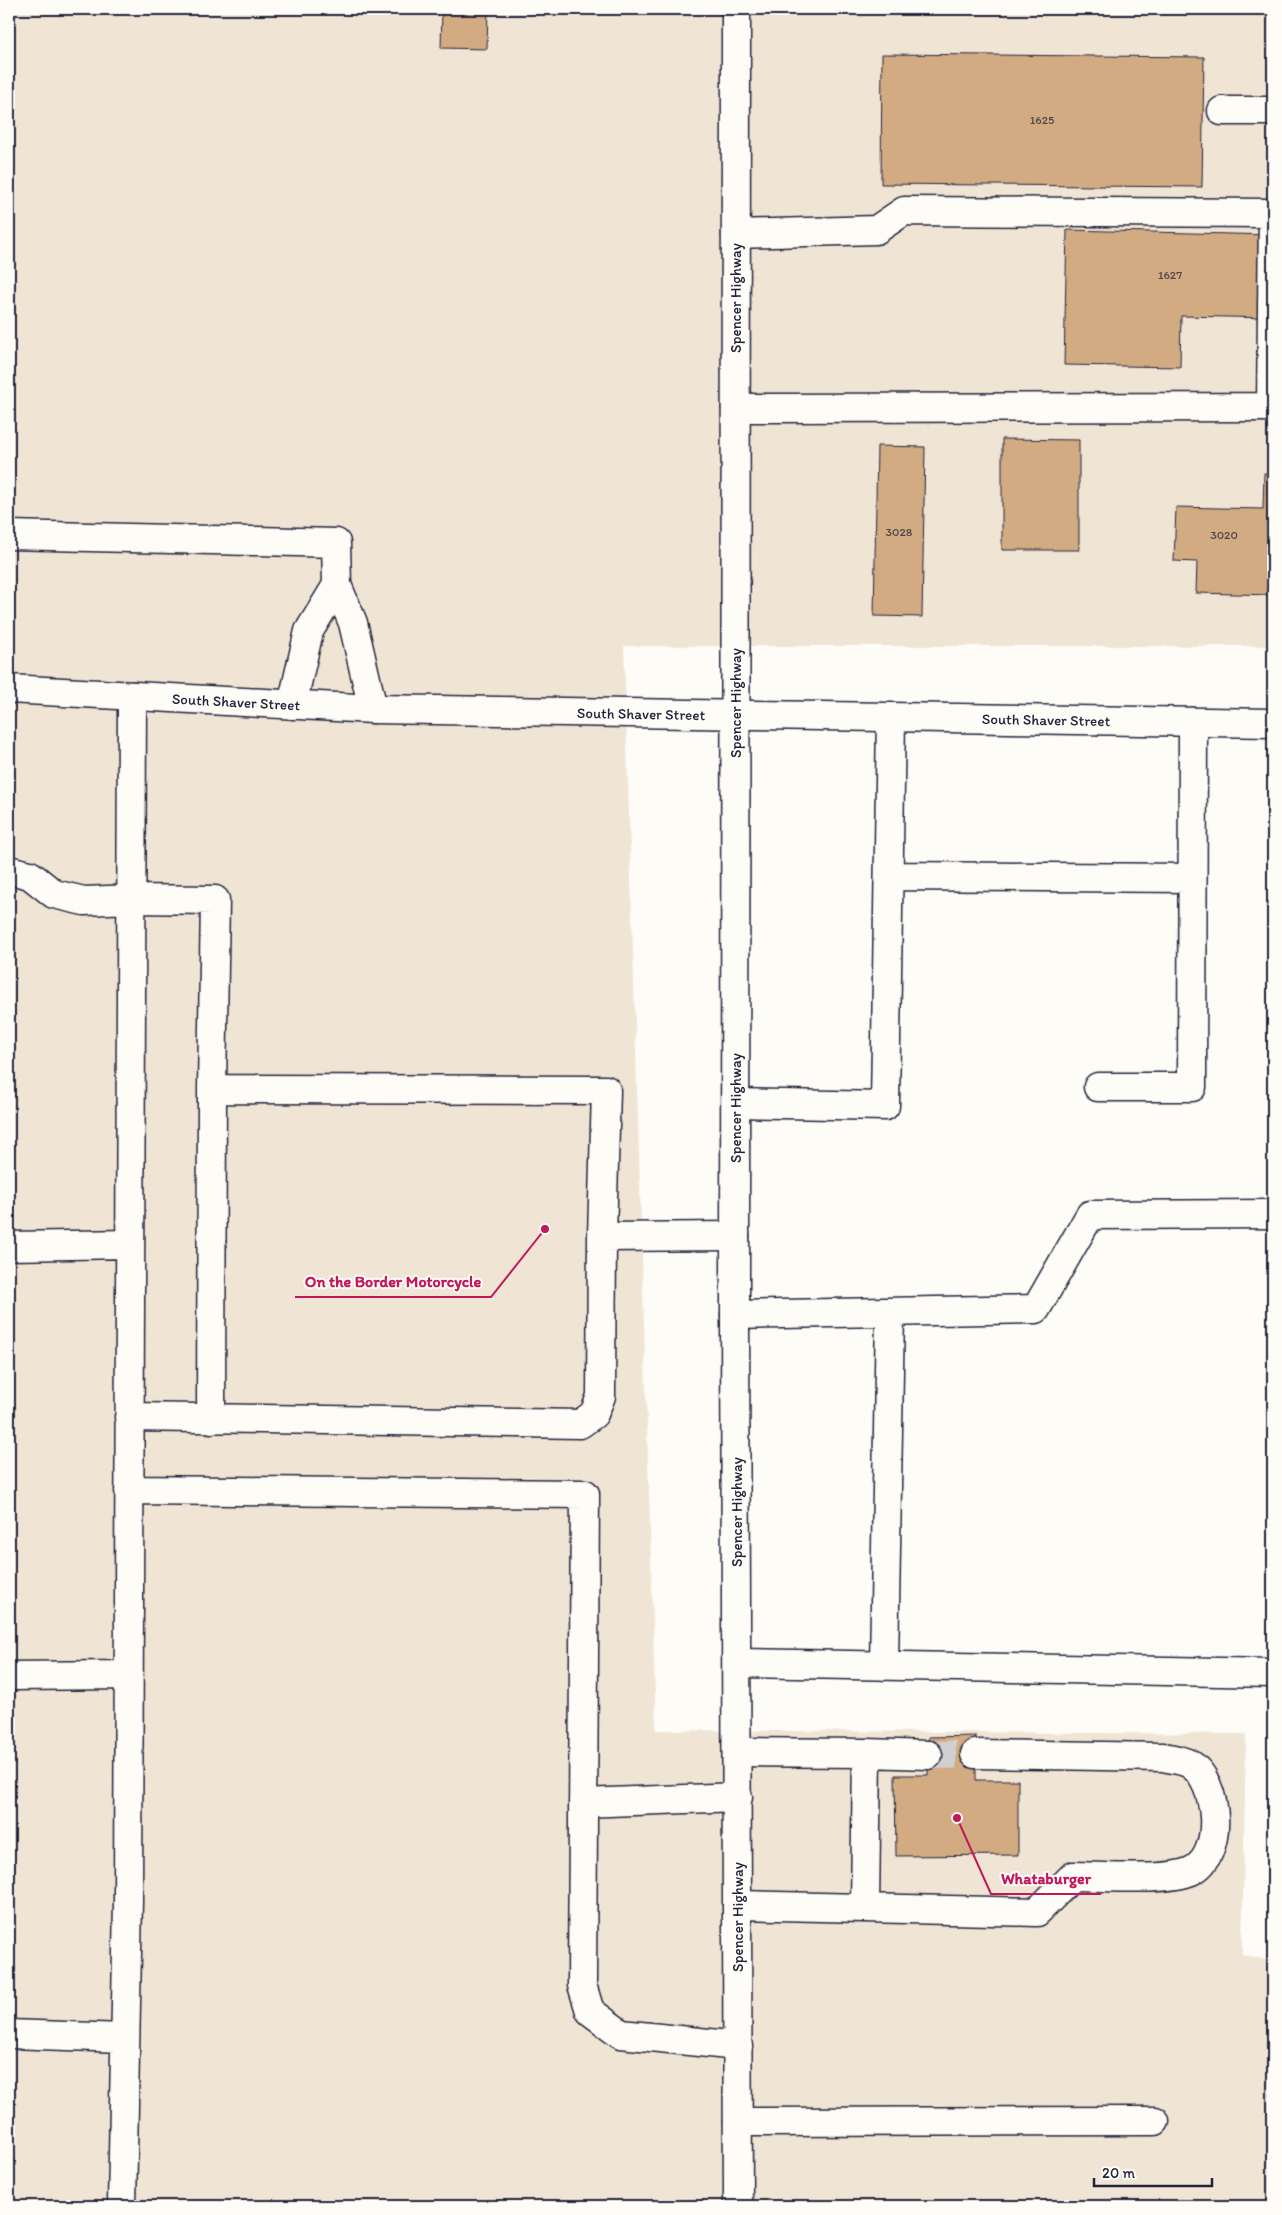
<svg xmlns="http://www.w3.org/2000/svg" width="1282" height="2215" font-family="Itim,sans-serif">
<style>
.built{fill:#f0e4d4}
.building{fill:#d2ab83;stroke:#22223b}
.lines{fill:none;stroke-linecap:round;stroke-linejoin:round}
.minor-tunnel{stroke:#d1d0d1;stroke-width:28;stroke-dasharray:28 14;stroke-linecap:butt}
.minor-casing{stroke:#22223b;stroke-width:31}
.major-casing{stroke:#22223b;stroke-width:31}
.minor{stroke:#fdfcf7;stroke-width:28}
.major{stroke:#fdfcf7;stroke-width:28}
.labels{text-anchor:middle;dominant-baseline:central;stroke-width:4;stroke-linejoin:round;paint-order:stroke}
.number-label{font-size:12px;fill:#4e444d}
.street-label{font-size:15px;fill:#22223b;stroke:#fdfcf7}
.leader{fill:none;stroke:#c2185b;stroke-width:2}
.callout-dot{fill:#c2185b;stroke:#fdfcf7;stroke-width:2}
.callout-label{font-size:16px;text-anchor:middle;font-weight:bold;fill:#c2185b;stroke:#fdfcf7;stroke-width:4;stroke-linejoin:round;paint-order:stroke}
</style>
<rect width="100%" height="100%" fill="#fdfcf7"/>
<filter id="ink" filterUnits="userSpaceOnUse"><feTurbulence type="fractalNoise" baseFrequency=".02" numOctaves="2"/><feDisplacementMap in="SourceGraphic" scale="10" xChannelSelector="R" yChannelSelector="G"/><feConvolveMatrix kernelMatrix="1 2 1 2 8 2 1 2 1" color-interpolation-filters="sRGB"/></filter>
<g filter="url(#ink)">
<path class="built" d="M9 9H1273V646H624L656 1730 1246 1734 1242 1954 1273 1962V2206H9Z"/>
<path class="building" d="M442 9H488L487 49 441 48Z
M882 54 1204 57 1202 187 881 184Z
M1067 230 1273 235V318L1181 316 1180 367 1064 365Z
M1002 439 1079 440V550H1002Z
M877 446 925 447 922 617 874 616Z
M1264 473H1273V595L1196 593 1197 562 1174 561 1176 507 1263 509Z
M976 1736V1780H1018V1855L896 1856 895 1775H928V1737Z"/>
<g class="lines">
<path class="minor-tunnel" d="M928 1755 975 1754"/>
<defs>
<path id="minor" d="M1222 111H1273
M736 234 876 230 904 211 1273 213
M1271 407 1273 213
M736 408 1273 407
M9 535 336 543 337 585 353 623 373 709
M292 705 309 631 337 585
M9 870 30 875 54 894 84 901 131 899 215 900 212 1089 211 1419
M889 876 1192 878
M1098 1087H1192L1193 722
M212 1089 606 1090 602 1237
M736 1103 885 1106 891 718
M9 1246 130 1244
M735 1315 1036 1309 1090 1215 1273 1214
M129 1417 580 1424 594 1414 601 1396 602 1237 735 1236
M129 1490 585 1494 582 1985 590 2011 621 2034 738 2046
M738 1663 1273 1673
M884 1666 890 1312
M9 1676 128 1675
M738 1752 867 1753 865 1907
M867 1753 928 1755
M583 1803 738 1797
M738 1905 1037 1912 1073 1876C1102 1876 1166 1882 1191 1871 1225 1856 1219 1782 1190 1764 1183 1760 1171 1759 1164 1757L975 1754
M9 2034 124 2038
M738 2122 1155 2121
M122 2206 128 1901 132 696"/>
<path id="major" d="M736 9 735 1315 738 2206
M9 689 373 709 1273 723"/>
</defs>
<use href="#minor" class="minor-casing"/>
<use href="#major" class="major-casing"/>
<use href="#minor" class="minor"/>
<use href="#major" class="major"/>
</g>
</g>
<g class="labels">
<g class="number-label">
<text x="1042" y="120">1625</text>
<text x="1170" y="275">1627</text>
<text x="899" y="532">3028</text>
<text x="1224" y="535">3020</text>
</g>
<g class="street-label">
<text transform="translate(736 298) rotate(-90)">Spencer Highway</text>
<text transform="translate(236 702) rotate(3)">South Shaver Street</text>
<text transform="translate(736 703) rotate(-90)">Spencer Highway</text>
<text transform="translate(641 714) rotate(1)">South Shaver Street</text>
<text transform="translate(1046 720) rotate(1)">South Shaver Street</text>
<text transform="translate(736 1108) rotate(-90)">Spencer Highway</text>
<text transform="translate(737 1512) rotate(-90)">Spencer Highway</text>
<text transform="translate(738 1917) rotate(-90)">Spencer Highway</text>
</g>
</g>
<path class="leader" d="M545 1229L491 1297H295M957 1818L991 1894H1101"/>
<g class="callout-dot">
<circle cx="545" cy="1229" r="5"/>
<circle cx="957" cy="1818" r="5"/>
</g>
<g class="callout-label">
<text x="393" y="1287">On the Border Motorcycle</text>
<text x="1046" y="1884">Whataburger</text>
</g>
<rect width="1282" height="2215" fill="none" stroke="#fdfcf7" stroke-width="30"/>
<rect x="15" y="15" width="1252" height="2185" fill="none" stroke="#22223b" stroke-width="2" filter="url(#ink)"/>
<path d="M1094 2178v8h118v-8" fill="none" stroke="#22223b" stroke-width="2.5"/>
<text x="1102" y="2178" font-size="15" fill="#22223b" stroke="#fdfcf7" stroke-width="4" paint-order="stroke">20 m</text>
</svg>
